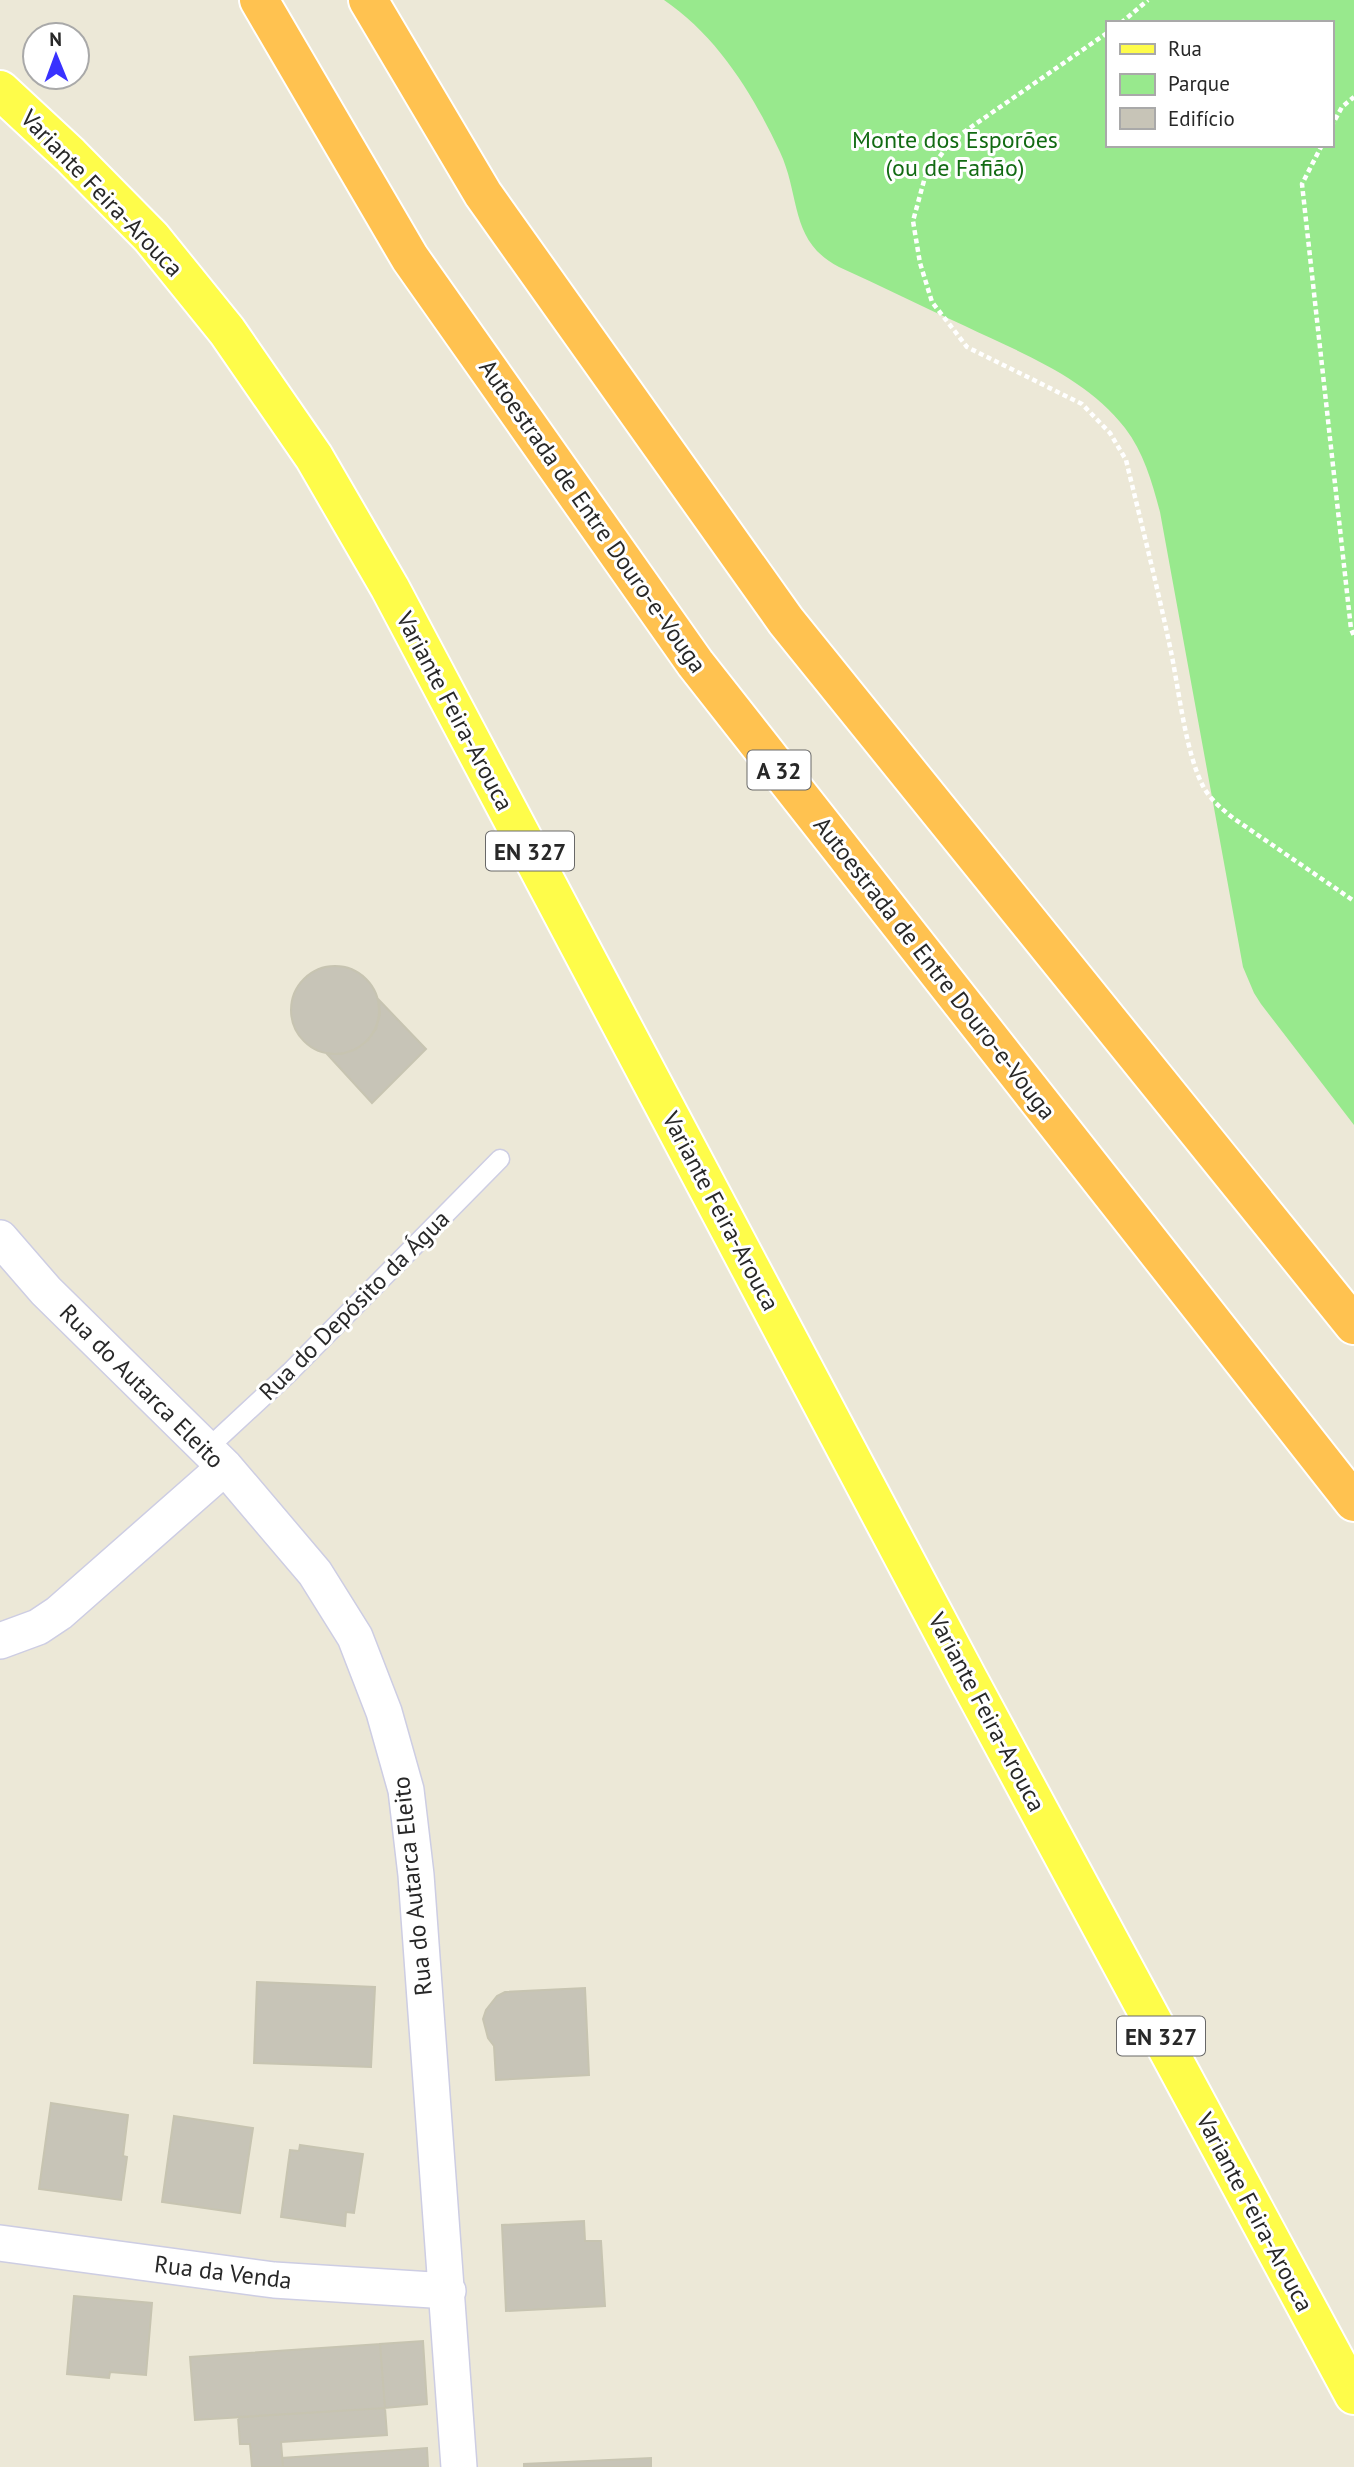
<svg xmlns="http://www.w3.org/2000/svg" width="1354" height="2467" font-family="'PT Sans',sans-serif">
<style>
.green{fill:#98e98d;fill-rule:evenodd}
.building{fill:#c7c4b7;stroke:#c7c4b1;stroke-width:2}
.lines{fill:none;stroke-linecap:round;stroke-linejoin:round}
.lane-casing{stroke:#cdcde3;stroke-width:21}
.street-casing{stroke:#cdcde3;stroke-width:38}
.primary-casing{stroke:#fff;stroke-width:42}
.highway-casing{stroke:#fff;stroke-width:42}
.path{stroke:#fff;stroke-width:4.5;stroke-dasharray:5 3.5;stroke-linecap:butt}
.lane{stroke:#fff;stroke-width:18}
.street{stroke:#fff;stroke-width:35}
.primary{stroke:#fefc4a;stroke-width:38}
.highway{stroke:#ffc250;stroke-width:38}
.labels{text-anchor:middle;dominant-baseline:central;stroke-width:6;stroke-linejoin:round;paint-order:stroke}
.shield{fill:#fff;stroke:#686868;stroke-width:2}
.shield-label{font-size:23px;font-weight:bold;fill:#282828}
.park-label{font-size:24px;fill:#126b13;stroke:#fff}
.street-label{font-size:24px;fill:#282828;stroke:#fff}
</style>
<rect width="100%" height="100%" fill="#ece8d7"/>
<path class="green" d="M664 0H1354V1125L1261 1004 1254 993 1243 967 1160 512C1152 482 1144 453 1125 428 1086 377 1021 353 965 326 923 307 881 286 839 267 789 241 801 197 780 152 753 94 717 36 664 0ZM1107 23H1331V145H1107Z"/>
<path class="building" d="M291 1010a44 44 0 1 1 88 0a44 44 0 1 1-88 0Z
M379 1000 426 1049 372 1103 327 1054H342L356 1049 368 1040 376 1029 380 1014Z
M257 1982 375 1987 371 2067 254 2063Z
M585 1988 589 2075 496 2080 494 2046 488 2038 483 2019 486 2010 497 1996 505 1992Z
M51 2103 128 2115 123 2156 127 2157 121 2200 39 2189Z
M174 2116 253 2128 240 2213 162 2202Z
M300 2145 363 2154 354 2213 346 2212 345 2226 281 2217 290 2150 299 2151Z
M584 2221 585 2241H601L605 2306 506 2311 502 2225Z
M74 2296 152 2303 146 2375 110 2372 109 2378 67 2374Z
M423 2341 427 2404 385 2408 380 2344Z
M380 2344 385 2408 195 2420 190 2357Z
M385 2408 387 2435 281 2442 283 2467H252L250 2444H240L238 2417Z
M427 2448 428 2467H283L282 2458Z
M651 2458V2467H524V2464Z"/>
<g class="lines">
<defs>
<path id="lane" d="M207 1449 290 1372 500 1159"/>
<path id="street" d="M0 1238 46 1291 225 1467 315 1573 355 1637 384 1712 406 1790 416 1875 459 2467
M0 1641 38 1627 59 1613 225 1467
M0 2243 274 2280 448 2291"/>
<path id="primary" d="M0 90 70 155 151 237 227 331 314 457 390 588 967 1677 1354 2395"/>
<path id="highway" d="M259 0 410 258 695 663 1354 1502
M368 0 483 194 786 621 1354 1325"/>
</defs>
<use href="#lane" class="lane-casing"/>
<use href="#street" class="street-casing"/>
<use href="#primary" class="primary-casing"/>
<use href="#highway" class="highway-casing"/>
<path class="path" d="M1121 23 1148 0
M1107 33 951 141 925 177 913 221 920 263 932 302 967 347 1082 404 1110 433 1126 460C1141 522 1157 585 1170 647 1179 688 1185 753 1204 788 1211 800 1222 809 1233 818L1354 901
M1331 127 1342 107 1354 97
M1322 145 1302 184 1351 629 1354 636"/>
<use href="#lane" class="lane"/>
<use href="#street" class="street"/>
<use href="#primary" class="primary"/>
<use href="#highway" class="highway"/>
</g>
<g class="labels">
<g class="shield">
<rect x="747.5" y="750.5" width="63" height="39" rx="5"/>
<rect x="486" y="831.5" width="88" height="39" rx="5"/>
<rect x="1117" y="2016.5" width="88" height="39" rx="5"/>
</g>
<g class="shield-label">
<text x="779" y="770">A 32</text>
<text x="530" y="851">EN 327</text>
<text x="1161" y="2036">EN 327</text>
</g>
<g class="park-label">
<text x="955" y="139">Monte dos Esporões<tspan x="955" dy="28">(ou de Fafião)</tspan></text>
</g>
<g class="street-label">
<text transform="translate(102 193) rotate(46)">Variante Feira-Arouca</text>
<text transform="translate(593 516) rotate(55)">Autoestrada de Entre Douro-e-Vouga</text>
<text transform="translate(455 711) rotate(62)">Variante Feira-Arouca</text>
<text transform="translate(935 968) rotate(52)">Autoestrada de Entre Douro-e-Vouga</text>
<text transform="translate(721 1211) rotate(62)">Variante Feira-Arouca</text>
<text transform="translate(354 1305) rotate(-45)">Rua do Depósito da Água</text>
<text transform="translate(142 1386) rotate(45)">Rua do Autarca Eleito</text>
<text transform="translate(987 1712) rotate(62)">Variante Feira-Arouca</text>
<text transform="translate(412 1886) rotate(-96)">Rua do Autarca Eleito</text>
<text transform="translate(1255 2212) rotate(62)">Variante Feira-Arouca</text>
<text transform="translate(223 2272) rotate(7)">Rua da Venda</text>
</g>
</g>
<rect x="1106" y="21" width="228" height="126" fill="#ffffff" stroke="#a9a9a9" stroke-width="2"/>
<rect x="1120" y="44" width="35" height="10" fill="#fefc4a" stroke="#a9a9a9" stroke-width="2"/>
<text x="1168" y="56" font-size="21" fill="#282828">Rua</text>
<rect x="1120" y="74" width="35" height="21" fill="#98e98d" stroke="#a9a9a9" stroke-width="2"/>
<text x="1168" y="91" font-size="21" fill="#282828">Parque</text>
<rect x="1120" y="108" width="35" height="21" fill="#c7c4b7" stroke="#a9a9a9" stroke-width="2"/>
<text x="1168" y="126" font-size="21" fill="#282828">Edifício</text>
<g transform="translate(56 56) rotate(359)"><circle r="33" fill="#ffffff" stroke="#a9a9a9" stroke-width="2"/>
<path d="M0-5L12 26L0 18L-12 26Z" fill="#3932ff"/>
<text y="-10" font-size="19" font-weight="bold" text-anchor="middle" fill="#282828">N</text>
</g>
</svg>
